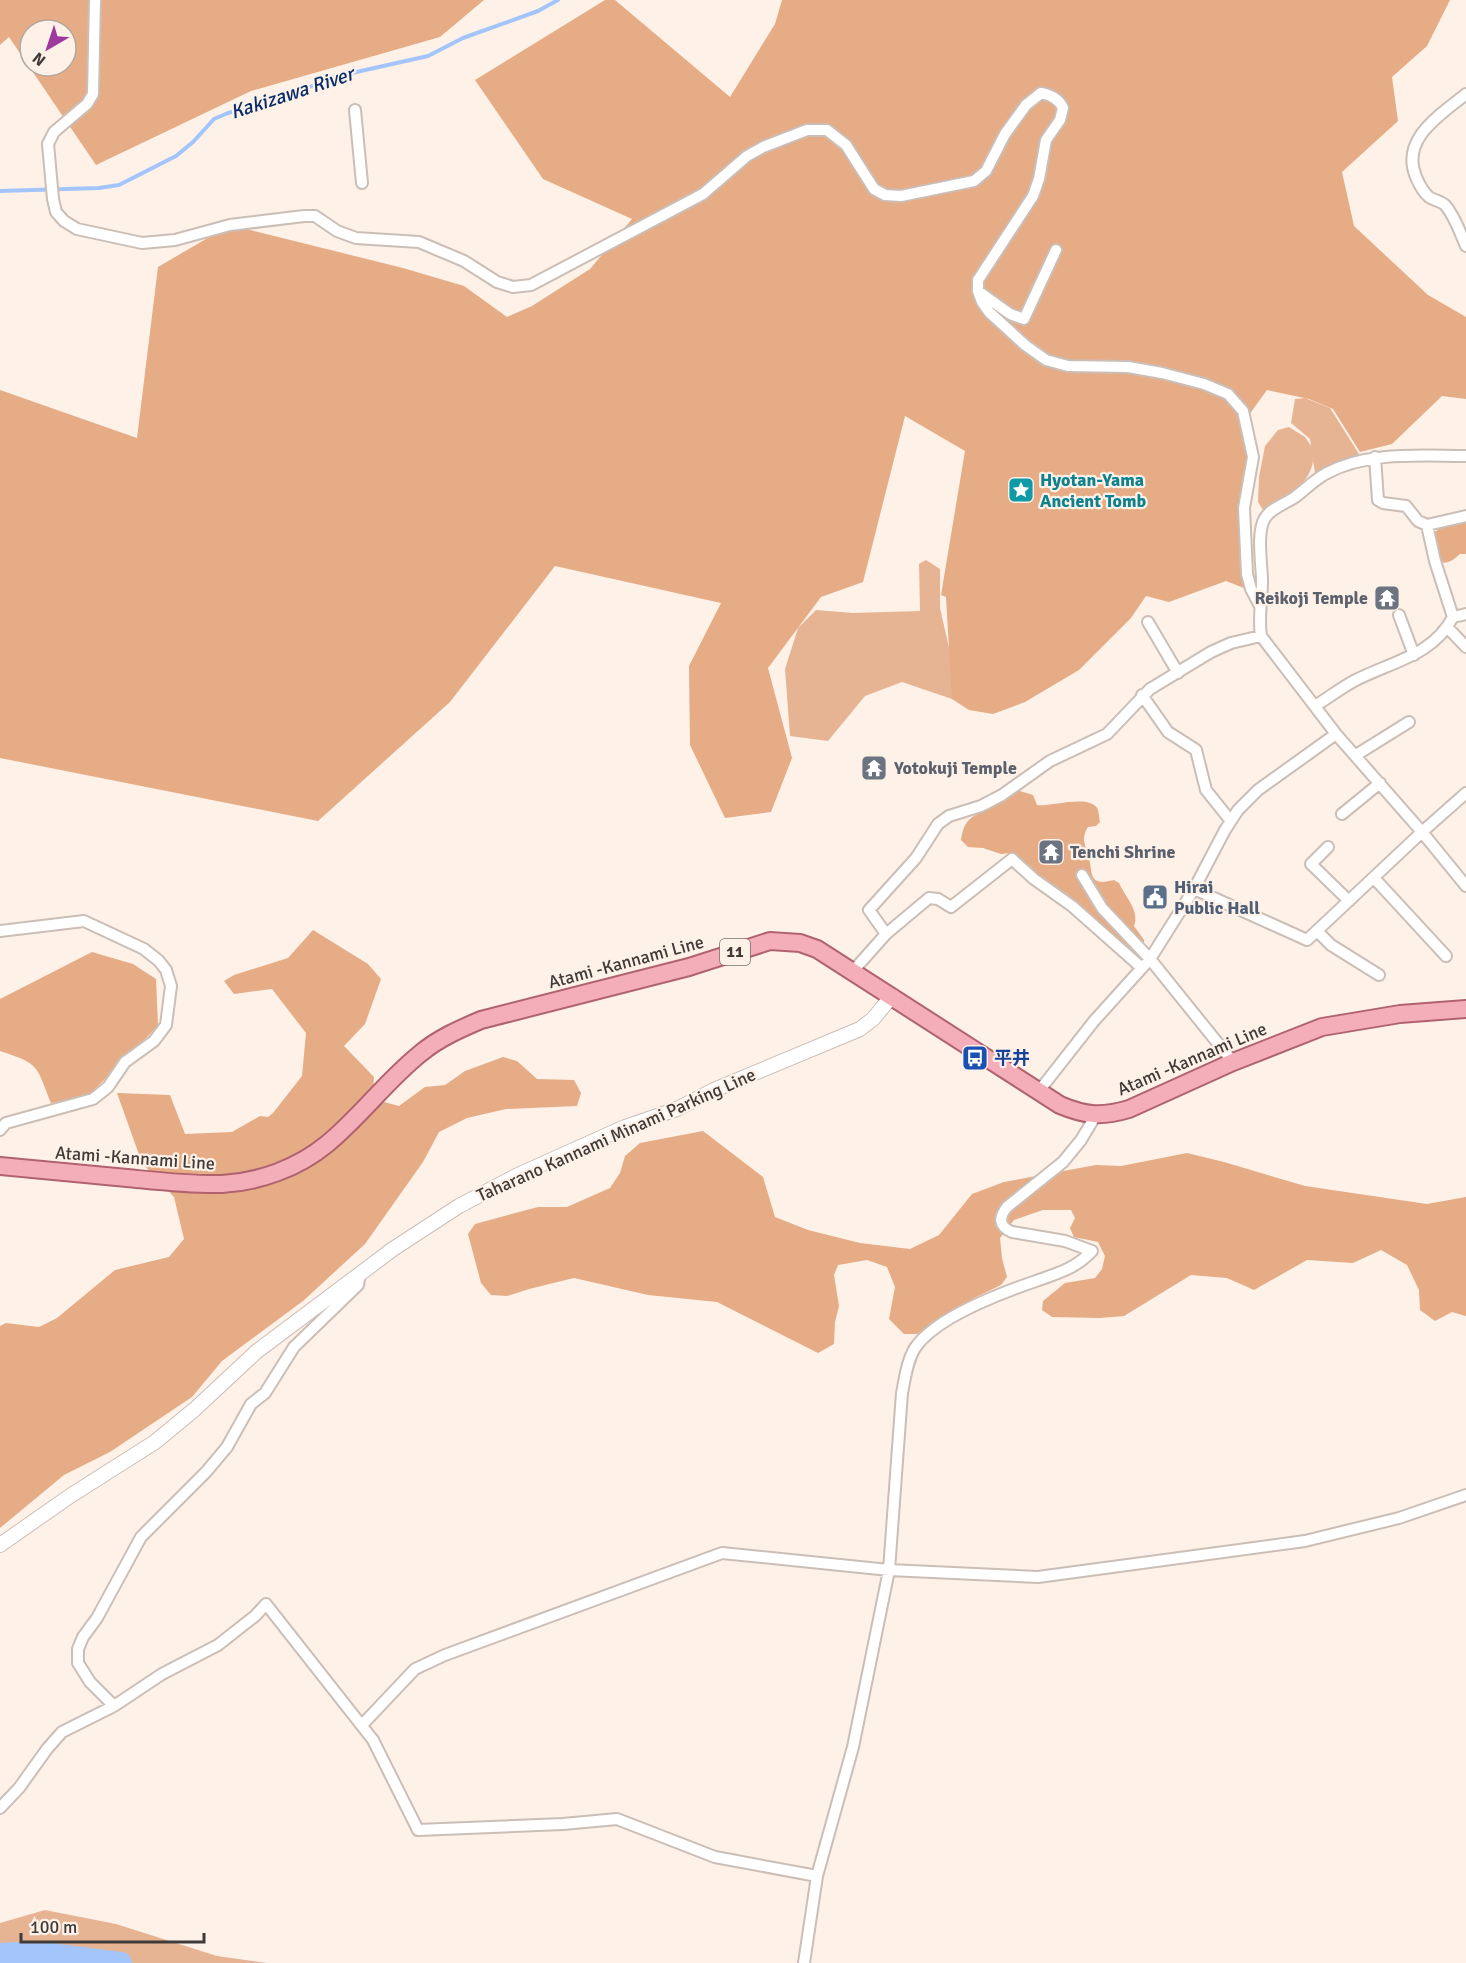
<svg xmlns="http://www.w3.org/2000/svg" width="1466" height="1963" font-family="Signika,'Noto Sans JP',sans-serif">
<style>
.green{fill:#e7b493}
.forest{fill:#e5ac86;fill-rule:evenodd}
.lines{fill:none;stroke-linecap:round;stroke-linejoin:round}
.stream{stroke:#a3c5fb;stroke-width:4}
.river{stroke:#a3c5fb;stroke-width:22}
.minor-casing{stroke:#cbbeb6;stroke-width:14}
.secondary-casing{stroke:#cbbeb6;stroke-width:16}
.primary-casing{stroke:#b0636f;stroke-width:20}
.minor{stroke:#fff;stroke-width:10}
.secondary{stroke:#fff;stroke-width:14}
.primary{stroke:#f4aeba;stroke-width:16}
.labels{text-anchor:middle;dominant-baseline:central;stroke-width:4.5;stroke-linejoin:round;paint-order:stroke}
.shield{fill:#fef1e8;stroke:#79726d;stroke-width:1.5}
.shield-label{font-size:16px;font-weight:bold;fill:#403b38}
.culture-label{font-size:18px;font-weight:bold;fill:#0d838f;stroke:#fef1e8;text-anchor:start}
.worship-label{font-size:18px;font-weight:bold;fill:#5b616d;stroke:#fef1e8;text-anchor:start}
.service-label{font-size:18px;font-weight:bold;fill:#4e5e75;stroke:#fef1e8;text-anchor:start}
.street-label{font-size:18px;fill:#403b38;stroke:#fef1e8}
.transit-label{font-size:18px;font-weight:bold;fill:#164399;stroke:#fef1e8;text-anchor:start}
.water-label{font-size:20px;font-style:italic;fill:#072d6a;stroke:#fef1e8}
</style>
<rect width="100%" height="100%" fill="#fef1e8"/>
<path class="green" d="M1305 398 1330 408 1359 454 1355 459 1316 479 1313 461C1310 485 1283 499 1265 513L1258 502 1259 477 1265 446 1278 430 1289 427 1305 437 1311 446 1310 439 1291 423 1295 399Z
M926 560 940 569V608L953 665 952 699 902 682 865 696 828 741 790 736 785 669 798 628 816 610 853 613 920 611 919 564Z
M45 1910 116 1924 217 1956 267 1963H0V1923Z"/>
<path class="forest" d="M0 0H484L440 37 251 91 96 165 9 37 0 45ZM30 30H66V66H30Z
M605 0H615L730 97 775 24 782 0H1450L1427 46 1392 77 1398 121 1342 172 1354 226 1428 295 1466 317V399L1442 396 1392 444 1360 452 1333 409 1309 399 1267 390 1246 419 1252 464 1244 565V588L1226 581 1169 602 1146 596 1131 618 1079 670 1025 702 993 714 969 710 952 699 946 597 941 595 965 451 905 416 863 582 821 597 768 668 792 758 771 812 725 818 690 745 689 666 721 603 555 566 450 702 318 821 0 758V390L137 438 158 267 230 225 403 268 464 286 507 317 532 306 590 269 632 219 543 179 475 80Z
M1456 522 1466 523V554H1460C1452 561 1447 565 1436 561L1431 536 1443 525Z
M1020 791 1033 795 1037 805C1050 807 1088 794 1097 808 1099 811 1099 818 1100 822L1096 826 1088 827C1080 839 1086 846 1089 858 1093 876 1089 886 1114 880L1119 883C1125 897 1140 910 1134 926L1144 940V945L1139 951 1132 953 1076 904 1066 893H1058L1028 871 1022 859 1011 853 1001 854 983 848 968 847 961 840C965 811 980 817 999 802 1003 799 1006 795 1009 792Z
M313 930 368 964 381 979 365 1024 344 1046 374 1077 373 1089 349 1127 384 1102 399 1106 425 1087 445 1085 465 1071 503 1057 517 1061 537 1079 574 1080 581 1093 577 1106 506 1109 467 1118 439 1132 423 1162 365 1244 303 1301 222 1361 192 1397 110 1452 64 1475 0 1528V1326L6 1323 39 1327 57 1318 115 1270 169 1257 184 1239 174 1197 142 1163 117 1093 170 1095 185 1134 232 1132 260 1116 268 1117 273 1113 302 1076 306 1033 272 989 234 994 224 981 234 975 288 958Z
M92 952 133 964 156 979 158 1026 86 1098 51 1103C36 1065 40 1064 0 1051V999Z
M703 1131 763 1177 775 1217 808 1230 860 1243 910 1249 939 1235 972 1194 1004 1182 1096 1165 1121 1166 1187 1153 1224 1162 1305 1186 1427 1204 1466 1197V1316L1452 1312 1435 1321 1420 1310 1419 1290 1407 1265 1381 1250 1353 1263 1307 1260 1254 1290 1227 1278 1191 1275 1124 1316 1100 1318 1052 1317 1042 1310 1043 1301 1065 1283 1095 1278 1102 1269 1105 1256 1098 1242 1074 1237 1070 1228 1075 1218 1071 1210H1043L1014 1220 1000 1238 1002 1258 1007 1277 1001 1285 976 1297 917 1334H904L889 1319 895 1287 887 1267 867 1260 838 1265 834 1275 839 1306 835 1322 834 1344 818 1353 717 1302 648 1295 574 1278 529 1289 507 1296 491 1295 481 1283 468 1234 475 1224 538 1207H567L610 1188 620 1173 625 1156 640 1143Z"/>
<g class="lines">
<path class="stream" d="M0 191 99 188 119 185 176 156 193 142 214 119 228 113 275 101 334 77 428 56 463 38 538 11 558 0"/>
<path class="river" d="M0 1954 35 1952 121 1963"/>
<defs>
<path id="minor" d="M95 0 93 94 87 104 54 132 48 144 53 199 56 212 64 221 77 229 142 243 175 240 230 225 304 216H315L337 231 356 238 419 242 464 261 497 282 513 287 531 285 703 194 747 156 763 147 807 130H827L846 145 874 189 885 195 901 196 974 181 986 171 1005 134 1026 105 1041 93C1052 95 1059 99 1063 108L1060 120 1046 140 1039 179 1033 196 978 280V291L982 302 989 312 1025 345 1046 360 1068 366 1128 367 1162 373 1204 384 1228 394 1243 411 1253 457 1244 508 1247 574 1251 589 1260 606
M1466 94C1440 115 1400 139 1416 177 1419 184 1423 192 1429 197 1433 200 1441 201 1445 205 1455 216 1460 233 1466 246
M355 110 362 183
M978 291 1010 314 1024 319 1056 250
M1466 456C1420 456 1368 451 1327 473 1315 479 1306 489 1295 497 1285 504 1271 508 1265 518 1256 532 1262 565 1262 581 1262 600 1258 617 1261 636L1336 734 1422 832 1466 886
M1375 457 1378 500 1383 503 1406 506 1418 521 1427 525 1435 561 1453 617
M1427 525 1466 516
M1399 615 1414 655
M1148 622 1178 673
M1448 628 1466 647
M1142 695 1168 732 1196 750 1206 790 1230 820
M1315 706C1328 698 1341 688 1354 681 1390 662 1433 656 1453 617L1466 614
M1356 755 1409 722
M1342 814 1380 783
M1328 847 1311 864 1349 901
M1374 878 1446 956
M1194 889 1307 940 1422 832 1466 793
M0 931 84 921 144 949 159 961 166 970 171 986 166 1025 154 1041 125 1062 108 1087 93 1099 6 1123 0 1130
M1317 931 1331 945 1379 975
M886 934 869 910 916 858 938 824 949 816 981 806 1002 795 1050 761 1107 734 1150 689 1211 652 1231 643 1261 636
M853 971 886 934 929 898 938 899 951 907 1012 859 1034 879 1072 906 1142 968
M1233 1062 1150 959 1194 889 1225 830 1238 810 1258 790 1336 734
M1039 1091 1094 1021 1150 959 1102 908 1082 875
M114 1706 90 1682 78 1663V1649L83 1637 97 1618 141 1537 206 1472 227 1447 251 1404 265 1393 294 1347 358 1285 360 1273
M362 1725 415 1669 445 1655 722 1553 889 1570 1038 1577 1305 1541 1399 1518 1466 1495
M0 1808 19 1788 47 1749 62 1732 114 1706 162 1674 218 1645 255 1616 266 1604 373 1740 418 1830 563 1824 617 1819 715 1857 817 1876
M804 1963 817 1876 853 1747 889 1570 902 1393C905 1378 907 1361 915 1348 935 1318 1001 1293 1036 1281 1058 1273 1075 1269 1092 1251L1065 1241 1012 1232C998 1226 999 1217 1007 1207L1063 1162 1081 1140 1096 1115"/>
<path id="secondary" d="M0 1545 70 1496 155 1442 195 1409 256 1352 393 1249 459 1206 518 1175 625 1127 677 1109 714 1090 860 1029 873 1019 892 996"/>
<path id="primary" d="M0 1166C42 1170 84 1174 127 1178 158 1181 191 1185 222 1184 259 1182 298 1168 327 1144 361 1116 387 1080 421 1053 439 1038 460 1029 481 1020L689 967 770 941 800 943 817 949 1060 1105C1086 1116 1102 1117 1129 1109L1233 1062 1322 1027 1400 1014 1466 1009"/>
</defs>
<use href="#minor" class="minor-casing"/>
<use href="#secondary" class="secondary-casing"/>
<use href="#primary" class="primary-casing"/>
<use href="#minor" class="minor"/>
<use href="#secondary" class="secondary"/>
<use href="#primary" class="primary"/>
</g>
<defs>
<symbol id="sight-square" viewBox="-11 -11 22 22"><rect x="-9" y="-9" width="18" height="18" rx="4" fill="#0f9aa8" stroke="#fef1e8"/><path d="M0-6L1.8-2.2L6-1.7L2.9 1.2L3.7 5.4L0 3.3L-3.7 5.4L-2.9 1.2L-6-1.7L-1.8-2.2Z" fill="#fff"/></symbol>
<symbol id="temple-square" viewBox="-11 -11 22 22"><rect x="-9" y="-9" width="18" height="18" rx="4" fill="#6b7280" stroke="#fef1e8"/><path d="M0-6L5-2H3V0L6.5 2.5H4V6H1.5V3h-3V6H-4V2.5H-6.5L-3 0V-2H-5Z" fill="#fff"/></symbol>
<symbol id="civic-square" viewBox="-11 -11 22 22"><rect x="-9" y="-9" width="18" height="18" rx="4" fill="#5c6f8a" stroke="#fef1e8"/><path d="M-.6-6.5H3V-4.5H.6V-3L4-1V1h2V6H-6V1h2V-1L-.6-3ZM-1.2 2.5V6h2.4V2.5Z" fill="#fff"/></symbol>
<symbol id="bus-square" viewBox="-11 -11 22 22"><rect x="-9" y="-9" width="18" height="18" rx="4" fill="#1a4fb4" stroke="#fef1e8"/><path d="M-5-6H5V4H4V6H2V4H-2V6H-4V4H-5ZM-3.5-4V0h7V-4ZM-3.5 1.2v1.5H-2V1.2ZM2 1.2v1.5H3.5V1.2Z" fill="#fff"/></symbol>
</defs>
<g fill-rule="evenodd">
<use href="#sight-square" x="1006" y="475" width="30" height="30"/>
<use href="#temple-square" x="1372" y="583" width="30" height="30"/>
<use href="#temple-square" x="859" y="753" width="30" height="30"/>
<use href="#temple-square" x="1036" y="837" width="30" height="30"/>
<use href="#civic-square" x="1140" y="882" width="30" height="30"/>
<use href="#bus-square" x="960" y="1043" width="30" height="30"/>
</g>
<g class="labels">
<rect class="shield" x="720" y="939" width="30" height="26" rx="4.5"/>
<g class="shield-label">
<text x="735" y="952">11</text>
</g>
<g class="culture-label">
<text x="1040" y="480">Hyotan-Yama<tspan x="1040" dy="21">Ancient Tomb</tspan></text>
</g>
<g class="worship-label">
<text x="1368" y="598" text-anchor="end">Reikoji Temple</text>
<text x="894" y="768">Yotokuji Temple</text>
<text x="1070" y="852">Tenchi Shrine</text>
</g>
<g class="service-label">
<text x="1174" y="887">Hirai<tspan x="1174" dy="21">Public Hall</tspan></text>
</g>
<g class="street-label">
<text transform="translate(626 962) rotate(-15)">Atami -Kannami Line</text>
<text transform="translate(1192 1059) rotate(-23)">Atami -Kannami Line</text>
<text transform="translate(616 1135) rotate(-24)">Taharano Kannami Minami Parking Line</text>
<text transform="translate(135 1158) rotate(4)">Atami -Kannami Line</text>
</g>
<g class="transit-label">
<text x="994" y="1058">平井</text>
</g>
<g class="water-label">
<text transform="translate(292 93) rotate(-18)">Kakizawa River</text>
</g>
</g>
<g transform="translate(48 48) rotate(219)"><circle r="28" fill="#fef1e8" stroke="#b2a8a2" stroke-width="1.5"/>
<path d="M0-4.5L10 22L0 15L-10 22Z" fill="#9f399e"/>
<text y="-9" font-size="16" font-weight="bold" text-anchor="middle" fill="#403b38">N</text>
</g>
<path d="M21 1933v9h183v-9" fill="none" stroke="#403b38" stroke-width="3"/>
<text x="30" y="1933" font-size="18" fill="#403b38" stroke="#fef1e8" stroke-width="4.5" paint-order="stroke">100 m</text>
</svg>
